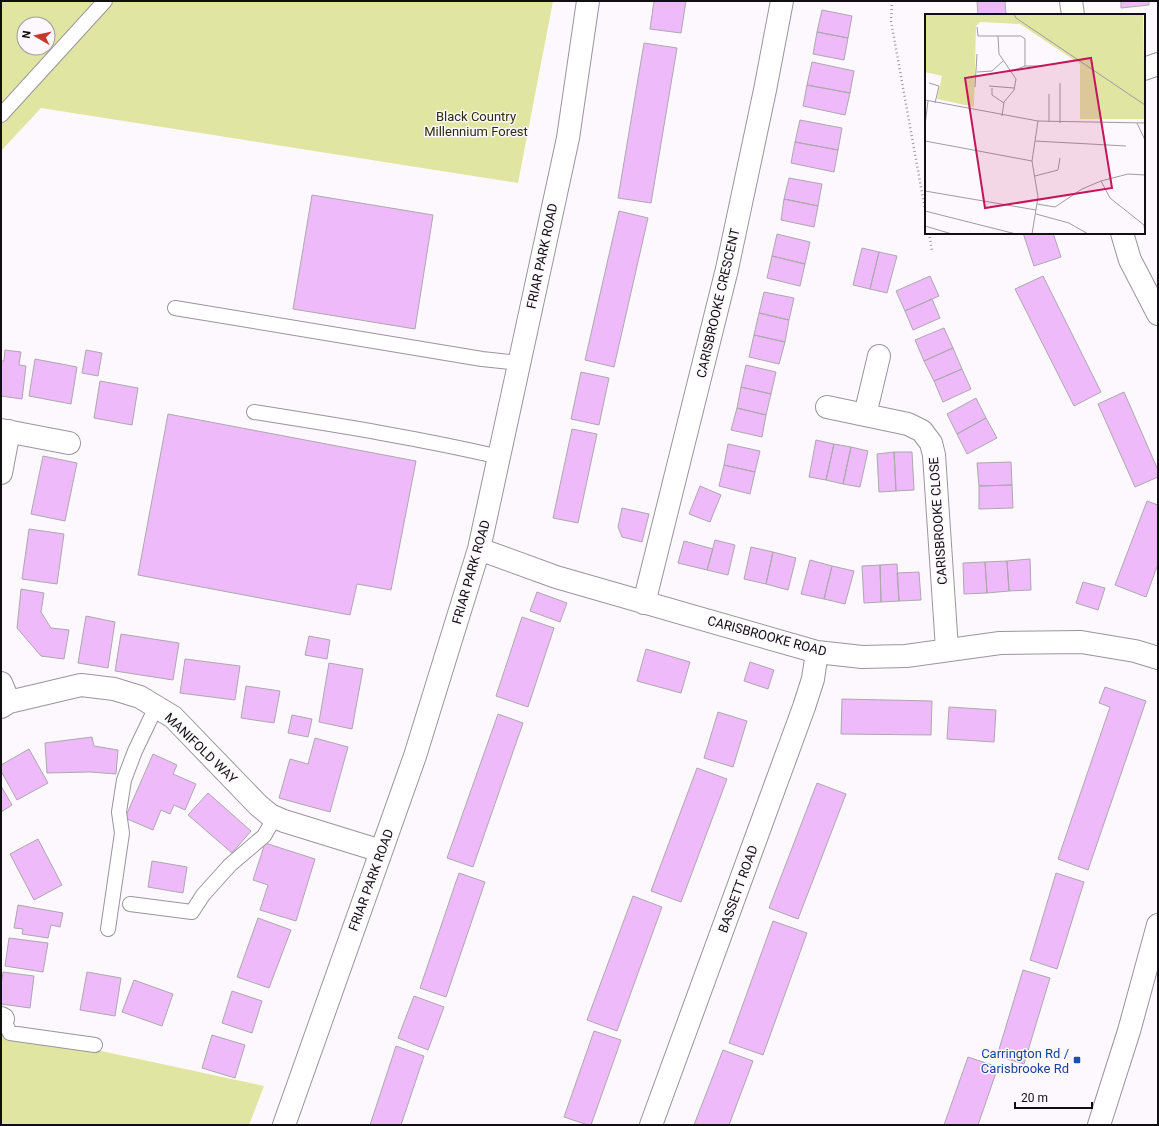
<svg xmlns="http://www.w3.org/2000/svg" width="1159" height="1126" font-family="Roboto,sans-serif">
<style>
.green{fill:#e0e5a1;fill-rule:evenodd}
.building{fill:#eebafa;stroke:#aca8ad}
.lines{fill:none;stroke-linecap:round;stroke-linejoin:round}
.service-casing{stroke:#9a959b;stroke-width:16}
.minor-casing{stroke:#9a959b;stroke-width:24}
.path{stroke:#9c989c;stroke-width:2.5;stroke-dasharray:1 3;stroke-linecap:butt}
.service{stroke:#fff;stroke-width:14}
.minor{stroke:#fff;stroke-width:22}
.transit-dot{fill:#1a4fb4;stroke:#fdf8fe;stroke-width:1.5}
.labels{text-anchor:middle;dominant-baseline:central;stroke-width:3;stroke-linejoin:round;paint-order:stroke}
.park-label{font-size:13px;fill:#2b2c08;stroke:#fdf8fe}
.street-label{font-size:13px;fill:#110f11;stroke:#fdf8fe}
.transit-label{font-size:13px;fill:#164399;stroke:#fdf8fe;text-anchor:end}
.inset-road{fill:none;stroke:#9f9b9f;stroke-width:1}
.view{fill:#c2185b;fill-opacity:0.15;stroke:#c2185b;stroke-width:2}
.inset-edge{fill:none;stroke:#110f11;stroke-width:2}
</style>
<rect width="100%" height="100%" fill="#fdf8fe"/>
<path class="green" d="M1 1H553L518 183 41 108 1 151ZM24 24H48V48H24Z
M1 1032 50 1040 264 1086 249 1125H1Z"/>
<path class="building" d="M654 1H686L681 33 650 29Z
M977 1H1005L1006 15H978Z
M1121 1H1149V5L1121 8Z
M822 10 852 16 848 38 817 32Z
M817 32 848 38 844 60 813 54Z
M644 43 677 48 651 203 618 198Z
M812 62 854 71 850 93 807 85Z
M807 85 850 93 845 115 803 106Z
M800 120 842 128 838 150 795 142Z
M795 142 838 150 834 172 791 163Z
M789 178 822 184 818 206 784 199Z
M312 195 433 215 415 329 293 309Z
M784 199 818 206 814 227 781 220Z
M619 211 648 218 614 367 585 360Z
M1023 233H1053L1061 257 1034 266Z
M777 234 810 242 805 264 772 256Z
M862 248 879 252 870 289 853 285Z
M879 252 897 256 887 293 870 289Z
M772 256 805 264 800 286 767 278Z
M930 276 939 296 905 311 896 291Z
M1043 276 1101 392 1074 406 1015 289Z
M764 292 794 298 789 320 759 313Z
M932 299 940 318 913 330 905 311Z
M759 313 789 320 785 342 754 335Z
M944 328 953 348 924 361 915 340Z
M754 335 785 342 779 364 749 357Z
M953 348 962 369 934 381 924 361Z
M5 350 21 352 19 365 26 366 22 399 1 396V361H4Z
M86 350 102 353 98 376 82 373Z
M35 359 77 367 71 404 29 396Z
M746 365 776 372 771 394 741 387Z
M962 369 971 389 943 402 934 381Z
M581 372 609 378 599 425 571 419Z
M100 381 138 388 132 425 94 418Z
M741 387 771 394 766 415 737 408Z
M1124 392 1158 470V477L1135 487 1098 404Z
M976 398 986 418 957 434 947 414Z
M737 408 766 415 762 437 731 430Z
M168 414 416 461 391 590 357 584 350 615 138 575Z
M986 418 997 438 967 454 957 434Z
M572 429 597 434 578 523 553 518Z
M816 440 834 444 826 480 809 477Z
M728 444 760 451 755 472 724 465Z
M834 444 851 447 843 484 826 480Z
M851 447 868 451 860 487 843 484Z
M894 452H912L914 490 896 491Z
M894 452 896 491 879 492 877 454Z
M43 456 77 463 65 521 31 514Z
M1011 462 1012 485 979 486 977 463Z
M724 465 755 472 750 494 719 486Z
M1012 485 1013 508 979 509V486Z
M700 486 721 495 710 522 689 514Z
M1147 501 1158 505V564L1146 597 1115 585Z
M622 508 649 514 642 542 622 537 618 527Z
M29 529 64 534 57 584 22 579Z
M715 540 735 545 728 575 707 570Z
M684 541 713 549 707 570 678 563Z
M751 547 773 552 766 584 744 579Z
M773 552 796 558 788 590 766 584Z
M1030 559 1031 590 1009 591 1007 561Z
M810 560 832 566 824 599 801 594Z
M1007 561 1009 591 987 593 985 562Z
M985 562 987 593 964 594 963 563Z
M897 564 899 601 881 602 880 565Z
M880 565 881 602 864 603 862 566Z
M832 566 854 571 845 604 824 599Z
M919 572 921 600 899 601 897 573Z
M1083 582 1105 588 1098 610 1076 603Z
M21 589 44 593 41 612 51 628 69 630 64 659 41 656 17 628Z
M537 592 567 603 560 622 530 611Z
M86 616 115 622 108 668 78 663Z
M522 617 554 628 528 707 496 696Z
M121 634 179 643 173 680 115 671Z
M309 636 330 640 327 659 305 655Z
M646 649 690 662 681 693 637 681Z
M185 659 240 666 235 700 180 693Z
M750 662 774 670 768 689 744 681Z
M329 663 363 669 352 729 319 722Z
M246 686 280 691 274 723 241 718Z
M1105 687 1146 701 1088 870 1058 859 1110 707 1099 703Z
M842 699 932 701 931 735 841 734Z
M949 707 996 710 994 742 947 739Z
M718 712 747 721 733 767 704 758Z
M498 714 523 723 473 867 447 858Z
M292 715 312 719 308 737 288 733Z
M92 737 94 746 118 750 116 774 90 772 47 773 45 743Z
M315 738 348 747 330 812 279 798 290 759 308 764Z
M29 749 48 783 17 800 1 771V765Z
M153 754 177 765 173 774 196 784 185 810 174 805 170 814 161 810 153 830 125 818Z
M697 768 727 779 681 902 651 891Z
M817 783 846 794 798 919 769 908Z
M1 786 12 805 1 812Z
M208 793 251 831 232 853 188 815Z
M38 839 62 885 34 900 10 854Z
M265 843 315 859 296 921 260 910 268 885 253 880Z
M152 861 187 867 183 893 148 887Z
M459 873 485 882 446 997 420 988Z
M1056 873 1084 882 1057 969 1030 960Z
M633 896 662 907 617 1031 587 1020Z
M18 905 63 913 60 927 51 925 48 938 22 934 23 929 14 928Z
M258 918 291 930 269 988 237 977Z
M773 921 807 933 763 1055 729 1043Z
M9 938 48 943 43 972 5 966Z
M1023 970 1050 978 1024 1064 997 1056Z
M3 972 34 976 30 1008 1 1004V986Z
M87 972 121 978 115 1016 80 1010Z
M134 980 173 994 162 1026 122 1012Z
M232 991 262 1001 252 1033 222 1023Z
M414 996 444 1007 428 1050 398 1038Z
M594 1031 621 1040 591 1125H588L564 1117Z
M212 1035 245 1045 235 1078 202 1068Z
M396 1046 424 1056 401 1125H370Z
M723 1050 753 1061 729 1125H694Z
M968 1057 998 1067 978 1125H944Z"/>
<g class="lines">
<defs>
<path id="service" d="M1 115 105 1
M175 308 482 359 520 363
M254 412C336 425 419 438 500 457
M130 904 192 912 203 895 230 865 264 836 275 817
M108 929 122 833 119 812 124 780 135 751 156 707
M3 1019 10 1033 95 1045"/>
<path id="minor" d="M1071 1 1073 15
M1144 69 1158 64
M1122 233 1130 260 1158 314
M827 407 908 424 922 431 931 443 934 455 947 649
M865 415 879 356
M1 430 69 443
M1 473 9 431
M479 549 556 577 817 652 862 657 906 656 1000 643 1081 642 1135 651 1158 658
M644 603 727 269 765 90 782 1
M1 683 9 702
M1 707 9 702 81 685 114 689 140 697 173 717 258 805 270 815 284 821 381 851
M1 1018 3 1019
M284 1125 415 756 479 549 568 138 588 1
M651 1125 804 707 813 679 817 652
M1099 1125 1129 1031 1158 925"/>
</defs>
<use href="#service" class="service-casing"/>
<use href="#minor" class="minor-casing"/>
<path class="path" d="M892 1 891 21 926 215
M929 233 932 251"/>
<use href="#service" class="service"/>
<use href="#minor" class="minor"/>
</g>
<rect class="transit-dot" x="1073" y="1056" width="8" height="8" rx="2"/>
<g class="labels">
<g class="park-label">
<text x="476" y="116">Black Country<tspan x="476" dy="15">Millennium Forest</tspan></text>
</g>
<g class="street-label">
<text transform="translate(542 256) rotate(-78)">FRIAR PARK ROAD</text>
<text transform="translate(718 303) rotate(-77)">CARISBROOKE CRESCENT</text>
<text transform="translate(938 521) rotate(-94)">CARISBROOKE CLOSE</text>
<text transform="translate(471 572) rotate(-74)">FRIAR PARK ROAD</text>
<text transform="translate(767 636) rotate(15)">CARISBROOKE ROAD</text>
<text transform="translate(201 748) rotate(44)">MANIFOLD WAY</text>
<text transform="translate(371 880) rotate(-70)">FRIAR PARK ROAD</text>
<text transform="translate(738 889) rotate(-70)">BASSETT ROAD</text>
</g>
<g class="transit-label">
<text x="1069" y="1053">Carrington Rd /<tspan x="1069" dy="15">Carisbrooke Rd</tspan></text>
</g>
</g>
<g transform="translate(925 14)">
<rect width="220" height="220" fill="#fdf8fe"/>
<path d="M0 0H218L220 105H155V50L95 10 55 8 51 12 49 93 12 85 17 62 0 58Z" fill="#e0e5a1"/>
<path class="inset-road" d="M89 0 91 4 220 91M52 13 53 22H73M100 52H118M52 58 67 57 78 47M4 69 14 72 10 89M135 69V109M64 72 89 74M50 73 52 40M67 74V81L79 89M0 86 113 107 220 109M77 102 79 88 89 76 91 65 74 40 73 22H96L100 25V52L87 57M124 108V80M212 109 220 126M0 111 3 87M0 127 107 147M110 127 201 132M110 162 133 156 135 144M176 167 185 184 219 211 220 219M0 177 111 196M112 190 130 193 157 175 176 167 203 160 220 161M0 197 91 220M111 200 144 209 163 220M0 212 27 220M107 220 113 183 107 147 113 107"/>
<path class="view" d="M166 44 187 174 60 194 40 64Z"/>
<rect width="220" height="220" class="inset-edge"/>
</g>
<rect width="1159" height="1126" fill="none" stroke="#110f11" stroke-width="4"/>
<g transform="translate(36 36) rotate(279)"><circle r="19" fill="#fdf8fe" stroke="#9f9b9f"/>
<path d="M0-3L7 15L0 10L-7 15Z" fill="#c43729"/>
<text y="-6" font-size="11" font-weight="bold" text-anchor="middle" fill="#110f11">N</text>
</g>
<path d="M1015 1102v6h77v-6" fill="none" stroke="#110f11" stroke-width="2"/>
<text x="1021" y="1102" font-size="12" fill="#110f11" stroke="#fdf8fe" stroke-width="3" paint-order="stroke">20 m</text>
</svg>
